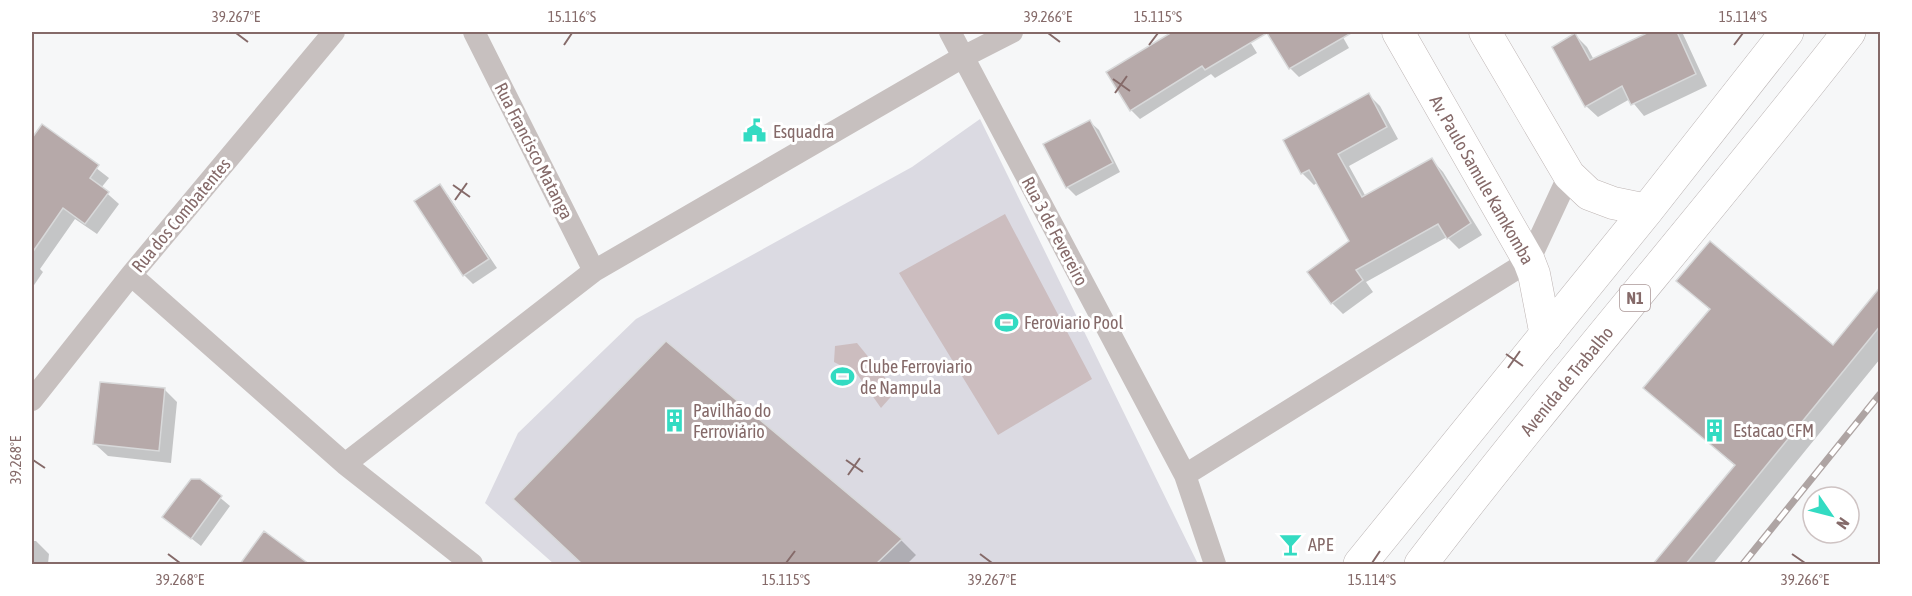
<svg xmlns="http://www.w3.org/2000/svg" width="1912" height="596" font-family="'Asap Condensed',sans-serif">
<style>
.green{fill:#dbdae2}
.water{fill:#ccbdbf}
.shadow{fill:#0003}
.building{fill:#b6a9a9;stroke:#d8d9da;stroke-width:1.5}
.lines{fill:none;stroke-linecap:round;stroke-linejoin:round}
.secondary-casing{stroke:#beb5b4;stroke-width:33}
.trunk-casing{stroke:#bab3b3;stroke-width:34}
.minor{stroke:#c7c0bf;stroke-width:22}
.secondary{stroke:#fff;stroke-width:32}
.trunk{stroke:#fff;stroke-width:33}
.rail-casing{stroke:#aea4a3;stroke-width:7}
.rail{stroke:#fff;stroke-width:4.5;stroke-dasharray:14;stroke-linecap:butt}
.ticks{fill:none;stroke:#856a69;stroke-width:2}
.labels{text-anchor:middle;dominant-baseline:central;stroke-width:6;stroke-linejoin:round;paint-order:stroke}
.shield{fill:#fff;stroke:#aa9796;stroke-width:1.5}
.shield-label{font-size:16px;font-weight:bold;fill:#856a69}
.poi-label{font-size:18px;fill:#856a69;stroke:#fff;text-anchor:start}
.street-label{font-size:18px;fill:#856a69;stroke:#fff}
.neatline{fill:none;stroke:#856a69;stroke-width:2}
.ticks-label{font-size:15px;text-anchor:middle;fill:#856a69}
</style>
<rect width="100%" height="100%" fill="#f6f7f8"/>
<path class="green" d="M980 119 1198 564H554L485 503 518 433 636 319 912 167Z"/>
<path class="water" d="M1005 214 1092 379 998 435 899 273Z
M857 343 896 391 881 408 857 374 834 362 835 346Z"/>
<path class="shadow" d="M1177 32H1244L1257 53 1215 78 1211 74 1140 119 1131 110 1108 73Z
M1268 32H1340L1349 48 1299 77 1290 68Z
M1653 32H1680L1683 34 1707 86 1644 116 1630 99 1598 117 1586 106 1575 35 1587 47 1594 60Z
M1369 95 1380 106 1398 139 1349 166 1366 197 1432 160 1443 172 1482 235 1459 249 1447 237 1366 282 1373 292 1343 314 1332 303 1351 242 1318 182 1314 185 1302 173Z
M1090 122 1099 130 1120 172 1076 196 1067 187Z
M42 126 109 178 101 188 119 204 97 234 75 219 40 269 43 272 32 288V141Z
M439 186 448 195 497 268 473 284 464 275Z
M1678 281 1833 347 1880 288V359L1713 564H1655L1735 466 1646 388 1710 310Z
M164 389 177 402 171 463 108 456 95 444Z
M199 480 230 506 201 546 164 517Z
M531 515 901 540 916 555 907 564H584Z
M264 533 307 564H247L244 561Z
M32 541H36L49 554 48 564H32Z"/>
<path class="building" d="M1172 32H1353L1289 69 1267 33 1205 70 1202 66 1130 111 1106 72Z
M1649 32H1677L1696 74 1631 105 1622 86 1585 107 1552 47 1575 33 1590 60Z
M1369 93 1387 127 1338 154 1362 197 1432 158 1471 223 1447 239 1438 224 1356 270 1363 280 1331 304 1307 272 1349 241 1309 170 1301 174 1283 140Z
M1090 120 1113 163 1066 188 1043 144Z
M42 124 99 165 90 178 109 192 85 224 63 208 32 253V138Z
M440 184 489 259 463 276 414 201Z
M1710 241 1833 345 1881 286V325L1686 564H1653L1735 465 1643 388 1710 309 1676 281Z
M666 341 902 539 876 564H582L513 499Z
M100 382 165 388 159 451 93 444Z
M191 479H200L222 496 191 539 162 517Z
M264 531 309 564H240Z"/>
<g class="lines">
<defs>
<g id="secondary">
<path id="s1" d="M1398 32 1529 261 1534 274 1546 336"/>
<path d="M1485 32 1569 175 1589 194 1613 203 1647 210"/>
</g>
<g id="trunk">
<path d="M1360 564 1647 210 1787 32"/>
<path id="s2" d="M1421 564C1559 383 1709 212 1849 32"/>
</g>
</defs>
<use href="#secondary" class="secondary-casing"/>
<use href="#trunk" class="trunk-casing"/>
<path class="minor" d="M474 32 594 271
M950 32 1185 475 1215 564
M131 275 345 464 472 564
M32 400 131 275 334 32
M345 464 594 271 963 57 1012 32
M1185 475 1529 261 1569 175"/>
<use href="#secondary" class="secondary"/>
<use href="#trunk" class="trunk"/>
<defs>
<path id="rail" d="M1743 564 1880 394"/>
</defs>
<use href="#rail" class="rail-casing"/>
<use href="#rail" class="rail"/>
</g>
<path class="ticks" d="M236 33 248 42M1048 33 1060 42M564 45 572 33M1149 45 1158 33M1734 45 1743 33M1113 79 1130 91M1115 93 1127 76M453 185 470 197M455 200 467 183M1506 354 1523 366M1508 368 1520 351M33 460 45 468M846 460 863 472M848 475 860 458M168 554 180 563M980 554 992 563M1792 554 1805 563M786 563 795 551M1372 563 1380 551"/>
<defs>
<symbol id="civic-bare" viewBox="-9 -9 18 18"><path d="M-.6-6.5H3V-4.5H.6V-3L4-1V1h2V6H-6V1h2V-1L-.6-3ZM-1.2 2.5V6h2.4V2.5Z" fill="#33dbc2" stroke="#fff" stroke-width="2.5" paint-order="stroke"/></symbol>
<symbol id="stadium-bare" viewBox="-9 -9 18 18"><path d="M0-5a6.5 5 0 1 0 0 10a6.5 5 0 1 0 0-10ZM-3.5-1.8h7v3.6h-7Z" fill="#33dbc2" stroke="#fff" stroke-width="2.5" paint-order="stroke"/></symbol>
<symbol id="building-bare" viewBox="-9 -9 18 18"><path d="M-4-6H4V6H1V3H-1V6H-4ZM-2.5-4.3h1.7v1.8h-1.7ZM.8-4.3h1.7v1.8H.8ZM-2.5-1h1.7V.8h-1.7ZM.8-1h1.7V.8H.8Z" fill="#33dbc2" stroke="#fff" stroke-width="2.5" paint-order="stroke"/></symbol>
<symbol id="bar-bare" viewBox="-9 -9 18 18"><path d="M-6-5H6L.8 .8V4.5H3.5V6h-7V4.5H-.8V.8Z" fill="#33dbc2" stroke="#fff" stroke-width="2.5" paint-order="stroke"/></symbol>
</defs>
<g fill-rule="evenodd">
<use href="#civic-bare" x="738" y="114" width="33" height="33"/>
<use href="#stadium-bare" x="990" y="306" width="33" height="33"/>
<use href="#stadium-bare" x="826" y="360" width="33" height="33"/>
<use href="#building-bare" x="658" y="404" width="33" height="33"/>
<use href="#building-bare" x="1698" y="414" width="33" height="33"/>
<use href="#bar-bare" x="1274" y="528" width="33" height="33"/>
</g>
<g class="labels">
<rect class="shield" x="1620" y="285" width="30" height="26" rx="4.5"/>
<g class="shield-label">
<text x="1635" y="298">N1</text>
</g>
<g class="poi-label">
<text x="773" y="131">Esquadra</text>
<text x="1024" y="322">Feroviario Pool</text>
<text x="860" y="366">Clube Ferroviario<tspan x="860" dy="21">de Nampula</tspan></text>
<text x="693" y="410">Pavilhão do<tspan x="693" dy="21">Ferroviário</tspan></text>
<text x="1733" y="430">Estacao CFM</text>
<text x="1308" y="544">APE</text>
</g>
<g class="street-label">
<text transform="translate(534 151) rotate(63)">Rua Francisco Matanga</text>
<text stroke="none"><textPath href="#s1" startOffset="170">Av. Paulo Samule Kamkomba</textPath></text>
<text transform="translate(181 215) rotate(-50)">Rua dos Combatentes</text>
<text transform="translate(1055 231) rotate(62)">Rua 3 de Fevereiro</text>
<text stroke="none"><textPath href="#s2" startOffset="234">Avenida de Trabalho</textPath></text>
</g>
</g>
<rect width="1912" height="596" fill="none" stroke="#ffffff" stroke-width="66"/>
<g transform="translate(1831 515) rotate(125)"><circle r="28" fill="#ffffff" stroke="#cec3c3" stroke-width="1.5"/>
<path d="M0-4.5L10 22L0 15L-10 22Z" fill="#33dbc2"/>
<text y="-9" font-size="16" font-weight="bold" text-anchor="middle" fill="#856a69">N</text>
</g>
<rect x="33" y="33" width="1846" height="530" class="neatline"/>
<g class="ticks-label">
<text x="236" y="22">39.267°E</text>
<text x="572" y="22">15.116°S</text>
<text x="1048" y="22">39.266°E</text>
<text x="1158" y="22">15.115°S</text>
<text x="1743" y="22">15.114°S</text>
<text transform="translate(16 460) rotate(-90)" y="5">39.268°E</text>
<text x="180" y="585">39.268°E</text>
<text x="786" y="585">15.115°S</text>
<text x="992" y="585">39.267°E</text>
<text x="1372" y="585">15.114°S</text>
<text x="1805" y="585">39.266°E</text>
</g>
</svg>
